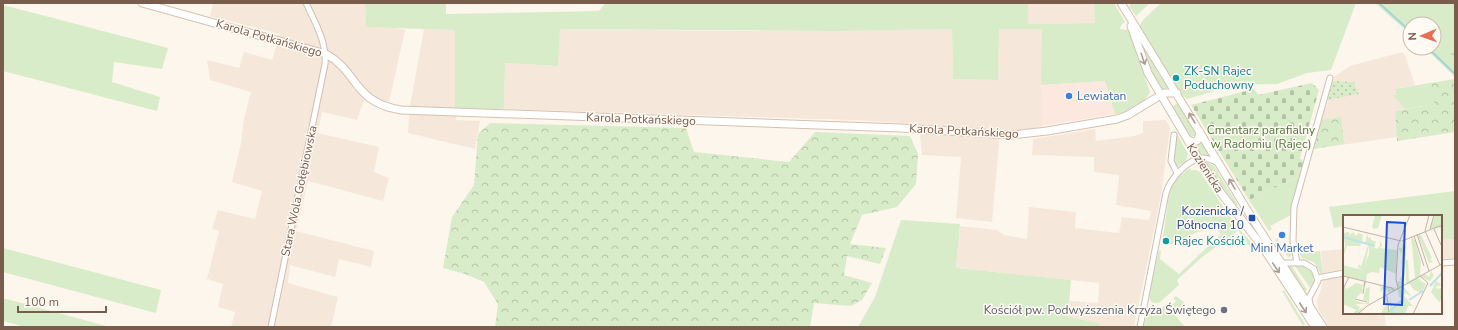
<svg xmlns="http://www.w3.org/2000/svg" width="1458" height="330" font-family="'Nunito Sans',sans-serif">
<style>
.residential{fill:#f5e8da}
.commercial{fill:#fde8e0}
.grass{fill:#d8ecc9}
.forest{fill:url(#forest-crowns)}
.wetland{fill:url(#wetland-marsh)}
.cemetery{fill:url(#cemetery-stones)}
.garden{fill:url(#garden-dots)}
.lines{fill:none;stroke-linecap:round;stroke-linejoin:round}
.stream{stroke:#a5d3da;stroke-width:2}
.street-casing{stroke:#d1beb0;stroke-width:7}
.secondary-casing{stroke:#d6c0b0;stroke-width:9}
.street{stroke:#fff;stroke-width:5}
.secondary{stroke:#fff;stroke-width:7}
.oneway{stroke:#af9d94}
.culture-dot{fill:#0f9aa8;stroke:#fffaf3;stroke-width:1.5}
.shop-dot{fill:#3f7fe0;stroke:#fffaf3;stroke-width:1.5}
.transit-dot{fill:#1a4fb4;stroke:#fffaf3;stroke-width:1.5}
.worship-dot{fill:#6b7280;stroke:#fffaf3;stroke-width:1.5}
.labels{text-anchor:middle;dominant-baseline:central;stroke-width:3;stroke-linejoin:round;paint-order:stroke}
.street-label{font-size:12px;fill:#7a5c4d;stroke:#fffaf3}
.culture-label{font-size:12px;fill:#0d838f;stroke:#fffaf3;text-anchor:start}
.shop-label{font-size:12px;fill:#366cbe;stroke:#fffaf3;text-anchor:start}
.park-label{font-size:12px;fill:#537a41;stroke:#fffaf3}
.transit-label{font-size:12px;fill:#164399;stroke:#fffaf3;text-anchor:end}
.worship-label{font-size:12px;fill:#5b616d;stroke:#fffaf3;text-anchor:end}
.inset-river{fill:none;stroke:#bfe3e8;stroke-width:2}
.inset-road{fill:none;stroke:#c5b3a7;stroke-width:1}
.view{fill:#1d4ed8;fill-opacity:0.15;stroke:#1d4ed8;stroke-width:2}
.inset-edge{fill:none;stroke:#7a5c4d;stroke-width:2}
</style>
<defs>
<pattern id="forest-crowns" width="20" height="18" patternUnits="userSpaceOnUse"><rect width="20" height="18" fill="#d8ecc9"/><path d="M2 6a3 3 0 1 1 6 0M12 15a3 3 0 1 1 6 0" fill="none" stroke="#b4c2a5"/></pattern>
<pattern id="wetland-marsh" width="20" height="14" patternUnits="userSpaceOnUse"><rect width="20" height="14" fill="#d8ecc9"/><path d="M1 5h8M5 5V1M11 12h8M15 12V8" fill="none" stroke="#b4c2a5"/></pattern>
<pattern id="cemetery-stones" width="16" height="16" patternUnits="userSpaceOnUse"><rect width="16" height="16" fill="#d8ecc9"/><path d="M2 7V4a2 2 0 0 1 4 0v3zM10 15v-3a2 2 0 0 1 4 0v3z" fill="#b4c2a5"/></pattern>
<pattern id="garden-dots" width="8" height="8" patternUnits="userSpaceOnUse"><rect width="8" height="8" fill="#d8ecc9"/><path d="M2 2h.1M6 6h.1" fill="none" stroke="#b4c2a5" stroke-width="1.8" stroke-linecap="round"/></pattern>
</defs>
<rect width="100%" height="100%" fill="#fdf6ec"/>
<path class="residential" d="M213 3H365L366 27H390L405 30 389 102 368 95 363 103 357 120 322 112 318 133 379 147 374 172 389 178 383 201 308 181 296 231 374 251 371 267 339 259 335 277 290 265 288 283 338 297 331 327H231L235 312 218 307 223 284 207 279 219 231 212 229 218 210 255 219 262 191 232 182 241 143 244 119 251 92 210 80 207 60 239 68 244 52 272 60 280 34 210 16Z
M1028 3H1094L1095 23 1028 24Z
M424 29 455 30 456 120 480 121 475 149 408 133 410 106Z
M559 29 731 31 952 29 953 79 998 80 999 29H1042V126L1018 132H1000L992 222 956 218 961 157 922 155 919 124 853 120 504 109 505 63 558 66Z
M1402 52 1405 55 1415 85 1395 89 1396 95 1394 97 1401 102 1405 109 1395 111 1397 137 1313 149 1325 107 1327 106 1334 77 1350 66Z
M1166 120 1170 128 1161 195 1134 327H1099L1100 323 1068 317 1070 301 1098 303 1099 283 956 268 960 226 997 230 1004 235 1027 239 1029 207 1076 212 1075 228 1119 233 1122 217 1149 220 1151 211 1116 205 1119 175 1094 172V157L1032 155 1033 139 1095 129 1096 141 1134 136 1143 133V121Z
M1455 239V258L1441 259V240Z
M1344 249V269L1323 273 1321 251Z
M1344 276V313H1376L1377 316 1385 315 1386 327H1329L1318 309 1317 301 1324 279Z"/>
<path class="commercial" d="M1105 81 1115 114 1042 126 1041 85Z"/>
<path class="grass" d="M365 3H446V14L599 11 605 3H1028V24L1095 23 1094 3H1114L1125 22 1121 25 1120 29 1129 30 1150 92C1145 104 1127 112 1115 114L1105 81 1041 85 1042 29H999L998 80 953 79 952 29 833 31 560 29 558 66 505 63 504 109 455 108V30L366 27Z
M1132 3H1150L1136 16 1129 6Z
M1161 3H1356L1331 70 1307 73 1277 84 1236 85 1187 99 1179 92 1139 27 1143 20Z
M1375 3H1455V77L1425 48H1434V24H1410V34Z
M3 5 168 48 162 69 114 62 112 82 160 97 157 111 3 71Z
M1146 50 1157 66 1156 70 1164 82 1167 83 1169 87 1162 90 1149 70 1143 53Z
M1423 84 1436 104 1405 109C1401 103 1396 100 1393 95H1396L1395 89Z
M1179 103 1196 132 1195 136H1188L1171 107Z
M1177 134 1188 154 1186 161 1177 167 1173 161Z
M1201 141 1210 157 1201 154 1195 145 1199 144Z
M1203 160 1214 166 1238 205 1236 206Z
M1190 168 1191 170H1196L1200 172 1233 221 1232 222 1254 245 1250 247 1238 230 1233 234 1234 240 1229 237 1201 258 1177 280 1179 285 1159 303H1153L1150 300 1149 294 1159 250 1161 251 1160 259 1179 274 1221 234 1214 228C1209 229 1203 230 1198 232 1188 235 1172 249 1162 243L1170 190 1176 179Z
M1302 175 1291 215 1270 226 1272 229 1269 231 1249 200Z
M1455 191V239L1441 240V216H1344V226L1334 228 1329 207Z
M901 220 960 224 956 268 1071 280 1068 317 1100 323 1099 327H858L875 297Z
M1291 235 1293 253 1289 258 1275 240 1277 238 1283 248 1289 245Z
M3 248 161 290 156 313 3 272Z
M1320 251 1323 274H1321L1314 262 1302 258 1299 253Z
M1287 265H1291L1307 290 1304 291Z
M1295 266H1305L1312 271 1314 281 1310 288Z
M1284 290 1305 324 1303 326 1282 291Z
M1176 296 1185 303 1174 314 1185 327H1143L1147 312 1161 308 1168 303 1171 306 1176 301 1173 298Z
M3 298 110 327H25L3 321Z"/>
<path class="forest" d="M1455 79V132L1397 141 1395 111 1435 104 1423 84Z
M1341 117 1344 144 1313 149 1321 120Z
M490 123 686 128 694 152 789 162 815 132 910 136 918 154 916 184 897 207 862 215 850 244 886 248 880 264 847 256 844 275 872 283 862 300 851 306 814 303 810 327H495L498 304 484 282 465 274 443 268 452 217 474 185 478 134Z"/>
<path class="wetland" d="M1455 47V55L1447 59 1443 54Z"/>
<path class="cemetery" d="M1312 83 1319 90 1300 158 1305 164 1300 169 1302 175 1249 200 1191 105 1254 89 1258 95Z"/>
<path class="garden" d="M1333 81 1354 82 1359 94 1327 100Z"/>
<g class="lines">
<path class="stream" d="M1379 3 1410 31
M1428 48 1455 74"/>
<defs>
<path id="street" d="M1174 135 1171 161 1177 173
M1281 263H1304L1314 269 1318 281 1309 298 1310 305
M1297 263 1293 241 1294 207 1330 78
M1441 263 1455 262
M1317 278 1344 273
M271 327 325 64C327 43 315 22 306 3
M1140 327 1166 193C1170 179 1186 161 1201 158 1207 157 1213 161 1219 163"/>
<path id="secondary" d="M142 3 326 54C359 72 352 102 401 110L901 128 1011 135 1047 131 1117 119 1128 115 1164 93H1177
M1121 3 1252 218 1323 327
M1131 26 1148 73 1203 166 1221 193 1262 246 1315 327
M1188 140 1194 142 1198 140 1200 132"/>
</defs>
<use href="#street" class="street-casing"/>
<use href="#secondary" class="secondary-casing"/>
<use href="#street" class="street"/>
<use href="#secondary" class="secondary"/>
</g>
<defs><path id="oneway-shaft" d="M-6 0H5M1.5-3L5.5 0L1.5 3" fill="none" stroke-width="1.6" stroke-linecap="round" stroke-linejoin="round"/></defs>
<g class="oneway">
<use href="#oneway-shaft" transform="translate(1143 59) rotate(71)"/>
<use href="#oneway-shaft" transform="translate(1192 118) rotate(-121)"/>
<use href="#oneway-shaft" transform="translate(1232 184) rotate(-121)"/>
<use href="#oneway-shaft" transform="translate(1276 268) rotate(56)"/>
<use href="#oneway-shaft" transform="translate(1303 308) rotate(57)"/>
</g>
<g class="culture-dot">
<circle cx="1176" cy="78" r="4"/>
<circle cx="1166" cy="241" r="4"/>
</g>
<g class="shop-dot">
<circle cx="1069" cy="96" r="4"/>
<circle cx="1282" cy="235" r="4"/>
</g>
<rect class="transit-dot" x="1248" y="214" width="8" height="8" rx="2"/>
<circle class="worship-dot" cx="1224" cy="310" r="4"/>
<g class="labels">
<g class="street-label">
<text transform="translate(269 38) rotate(16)">Karola Potkańskiego</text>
<text transform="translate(641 119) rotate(2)">Karola Potkańskiego</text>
<text transform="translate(964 131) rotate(3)">Karola Potkańskiego</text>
<text transform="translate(1205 168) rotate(57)">Kozienicka</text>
<text transform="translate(299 191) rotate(-78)">Stara Wola Gołębiowska</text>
</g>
<g class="culture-label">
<text x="1184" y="71">ZK-SN Rajec<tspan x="1184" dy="14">Poduchowny</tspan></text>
<text x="1174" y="241">Rajec Kościół</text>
</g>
<g class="shop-label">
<text x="1077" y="96">Lewiatan</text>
<text x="1282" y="248" text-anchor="middle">Mini Market</text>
</g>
<g class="park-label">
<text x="1261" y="130">Cmentarz parafialny<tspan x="1261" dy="14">w Radomiu (Rajec)</tspan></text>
</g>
<g class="transit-label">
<text x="1244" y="211">Kozienicka /<tspan x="1244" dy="14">Północna 10</tspan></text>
</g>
<g class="worship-label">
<text x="1216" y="310">Kościół pw. Podwyższenia Krzyża Świętego</text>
</g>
</g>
<g transform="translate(1343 215)">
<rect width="99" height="99" fill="#fdf6ec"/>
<path d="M32 0H39L35 13 31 14 29 12ZM7 14 6 20 11 17 12 21 16 18 20 20 19 27 22 28 25 18V23L28 22V25L33 27 26 42V30L21 55 15 53 16 49 18 52 25 30 18 28 12 52 17 31H4L0 42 2 30 0 18 6 17ZM77 18 89 43 87 44 90 47 86 48 75 21ZM68 20 72 26 78 47 77 60 82 59 86 62 88 56 91 60 87 66 77 62 75 63 78 65 69 69H63V45H65L66 66 72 63ZM60 28 63 31 62 59 59 66 60 70 57 72 60 71 69 82 62 78 61 81 70 91H65L62 99H38L41 92 45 91 47 97V82L49 92 60 84 56 82 54 74 46 78 42 73 37 77 38 72 35 71 55 73V66H59L56 64 59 61V39L55 33H59ZM21 66 24 69 19 72 20 76 11 85 23 89 25 86 20 85 23 73 27 72 26 89H12L17 92 15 95 21 92 15 99H10L13 95 0 89V71L4 74 13 68 20 70ZM93 66 99 70 92 72 95 74 99 73V84L96 87 88 77Z" fill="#d8ecc9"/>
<path d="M92 0H99V13L87 14ZM37 25 39 30 37 33 54 35 53 59 37 52 36 58 29 57 24 59 23 66 0 61V50L20 55 25 41 31 32 34 34 37 31ZM76 65 83 69 79 78 71 75 66 68 69 69Z" fill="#d8ecc9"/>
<path d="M11 70 18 72 17 77 8 84H0V78Z" fill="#d8ecc9"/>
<path class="inset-river" d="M0 22 32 31M87 71 99 58M66 85 80 76M50 99 48 95 60 84"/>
<path class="inset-road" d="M86 0 82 16 97 50M0 12 58 26M87 14 91 0M91 14 99 32M74 19 86 56M71 21 81 51M59 26 99 10M0 61 49 73 51 76M55 73 53 64 55 30 67 0M0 74 6 62M20 79 22 66M44 81 46 97M12 84 24 87M15 99 24 91 99 49M70 99 85 68 77 61"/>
<path class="view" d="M44 7 62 8 59 90 41 89Z"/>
<rect width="99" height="99" class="inset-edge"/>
</g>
<rect width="1458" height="330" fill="none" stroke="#7a5c4d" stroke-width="8"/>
<g transform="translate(1422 36) rotate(268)"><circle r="19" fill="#fffaf3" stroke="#cabbb1"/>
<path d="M0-3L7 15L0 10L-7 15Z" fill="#e76f51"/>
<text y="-6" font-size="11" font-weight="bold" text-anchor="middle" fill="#7a5c4d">N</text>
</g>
<path d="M18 306v6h88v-6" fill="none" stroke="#7a5c4d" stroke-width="2"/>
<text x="24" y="306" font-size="12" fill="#7a5c4d" stroke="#fffaf3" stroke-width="3" paint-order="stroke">100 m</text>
</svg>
